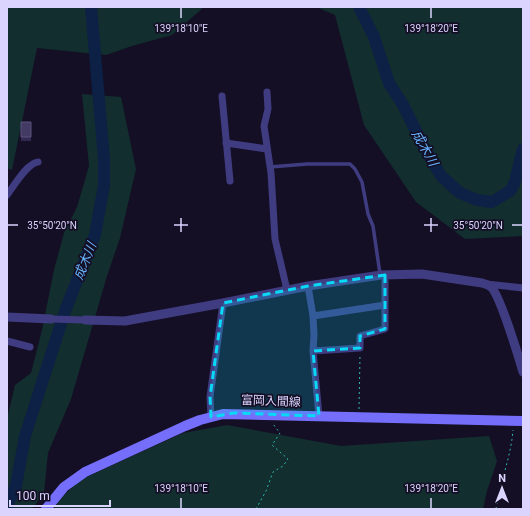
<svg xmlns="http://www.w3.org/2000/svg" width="530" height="516" font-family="Roboto,'Noto Sans JP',sans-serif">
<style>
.green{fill:#122e2e}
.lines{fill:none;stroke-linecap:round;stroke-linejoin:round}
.river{stroke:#0d2146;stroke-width:12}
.path{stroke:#32b4af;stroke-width:1;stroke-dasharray:2 3;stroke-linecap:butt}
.service{stroke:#403c82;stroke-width:3.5}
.minor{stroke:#403c82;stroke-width:7}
.tertiary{stroke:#403c82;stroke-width:9}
.secondary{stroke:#756efb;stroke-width:10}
.wall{fill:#322952}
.building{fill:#443b64;stroke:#5b537c}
.marked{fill:#07d9f7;fill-opacity:0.2;stroke:#07d9f7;stroke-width:3;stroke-dasharray:8 5;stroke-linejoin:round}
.ticks{fill:none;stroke:#dad4fe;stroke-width:1.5}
.labels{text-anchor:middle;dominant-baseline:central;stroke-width:3.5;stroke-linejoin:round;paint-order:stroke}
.street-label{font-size:12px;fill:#dad4fe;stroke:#140f25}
.water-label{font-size:13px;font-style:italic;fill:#65b2fb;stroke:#140f25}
.ticks-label{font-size:10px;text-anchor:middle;fill:#dad4fe;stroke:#140f25;stroke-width:3.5;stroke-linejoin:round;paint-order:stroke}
</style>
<rect width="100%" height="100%" fill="#140f25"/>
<path class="green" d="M7 7H204L172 35 132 46 106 55 37 48 12 170 7 168Z
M316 7H521L523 8V236L465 239 416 202 364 125 335 15Z
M82 94 121 97 136 169 120 238 107 276 71 399 48 453 44 493 32 509H7V419L15 385 31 373 42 330 54 270 64 233 77 207 89 166Z
M227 425 341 446 489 436 497 461 487 491 483 509H54L60 499 80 480 183 433Z"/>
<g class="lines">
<path class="river" d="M359 7 374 37 389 83 403 105 425 149 441 176 460 193 477 200 492 202 510 191 515 182 523 149
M7 506 16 486 25 436 65 311 95 235 104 185V159L91 7"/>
<path class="path" d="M359 409 360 355
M256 509 266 491 273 472 283 466 288 459 272 445 280 433 273 424
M496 509C500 482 511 457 513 430"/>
<path class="service" d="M270 167 307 164H350L355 169 362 182 368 214 373 226 380 274"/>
<path class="minor" d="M267 92 268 109 264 126 271 173 275 239 287 290
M222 96 230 181
M226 143 267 149
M7 195C14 186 27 163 38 162
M486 284 523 288
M308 286 313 316 314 335 313 351 319 416
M313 316 385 305
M51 319 85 320
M7 341 30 347
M313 351 360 348V336L385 329V275
M211 417 210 397 223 303"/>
<path class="tertiary" d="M7 317 51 319
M85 320 125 321 223 303 308 286 381 275 422 274 482 283C485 284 489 285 491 287 500 295 519 358 523 372"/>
<path class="secondary" d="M46 509 64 487 85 472 185 426 200 420 223 414 523 421"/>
</g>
<path class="wall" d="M21 122H31V141H21Z"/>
<path class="building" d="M21 122H31V137H21Z"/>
<path class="marked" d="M385 275V329L360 336V348L313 351 319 416 234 413 211 417 210 397 223 303 308 286Z"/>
<path class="ticks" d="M181 8V18M431 8V18M181 218V232M431 218V232M8 225H18M174 225H188M424 225H438M512 225H522M181 498V508M431 498V508"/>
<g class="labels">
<g class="street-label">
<text transform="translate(271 401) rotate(2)">富岡入間線</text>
</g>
<g class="water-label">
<text transform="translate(425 148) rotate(61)">成木川</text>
<text transform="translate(85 261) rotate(-68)">成木川</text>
</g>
</g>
<g class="ticks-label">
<text x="181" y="32">139°18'10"E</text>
<text x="431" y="32">139°18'20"E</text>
<text x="52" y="229">35°50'20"N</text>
<text x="478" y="229">35°50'20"N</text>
<text x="181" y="492">139°18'10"E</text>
<text x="431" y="492">139°18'20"E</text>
</g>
<rect width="530" height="516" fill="none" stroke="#dad4fe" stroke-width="16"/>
<g transform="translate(502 488)" stroke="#140f25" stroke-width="3" paint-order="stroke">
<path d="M0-3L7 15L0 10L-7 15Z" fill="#dad4fe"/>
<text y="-6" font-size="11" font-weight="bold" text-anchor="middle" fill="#dad4fe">N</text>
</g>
<path d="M10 500v6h100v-6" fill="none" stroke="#dad4fe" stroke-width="2"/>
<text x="16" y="500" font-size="12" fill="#dad4fe" stroke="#140f25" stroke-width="3" paint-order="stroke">100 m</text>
</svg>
